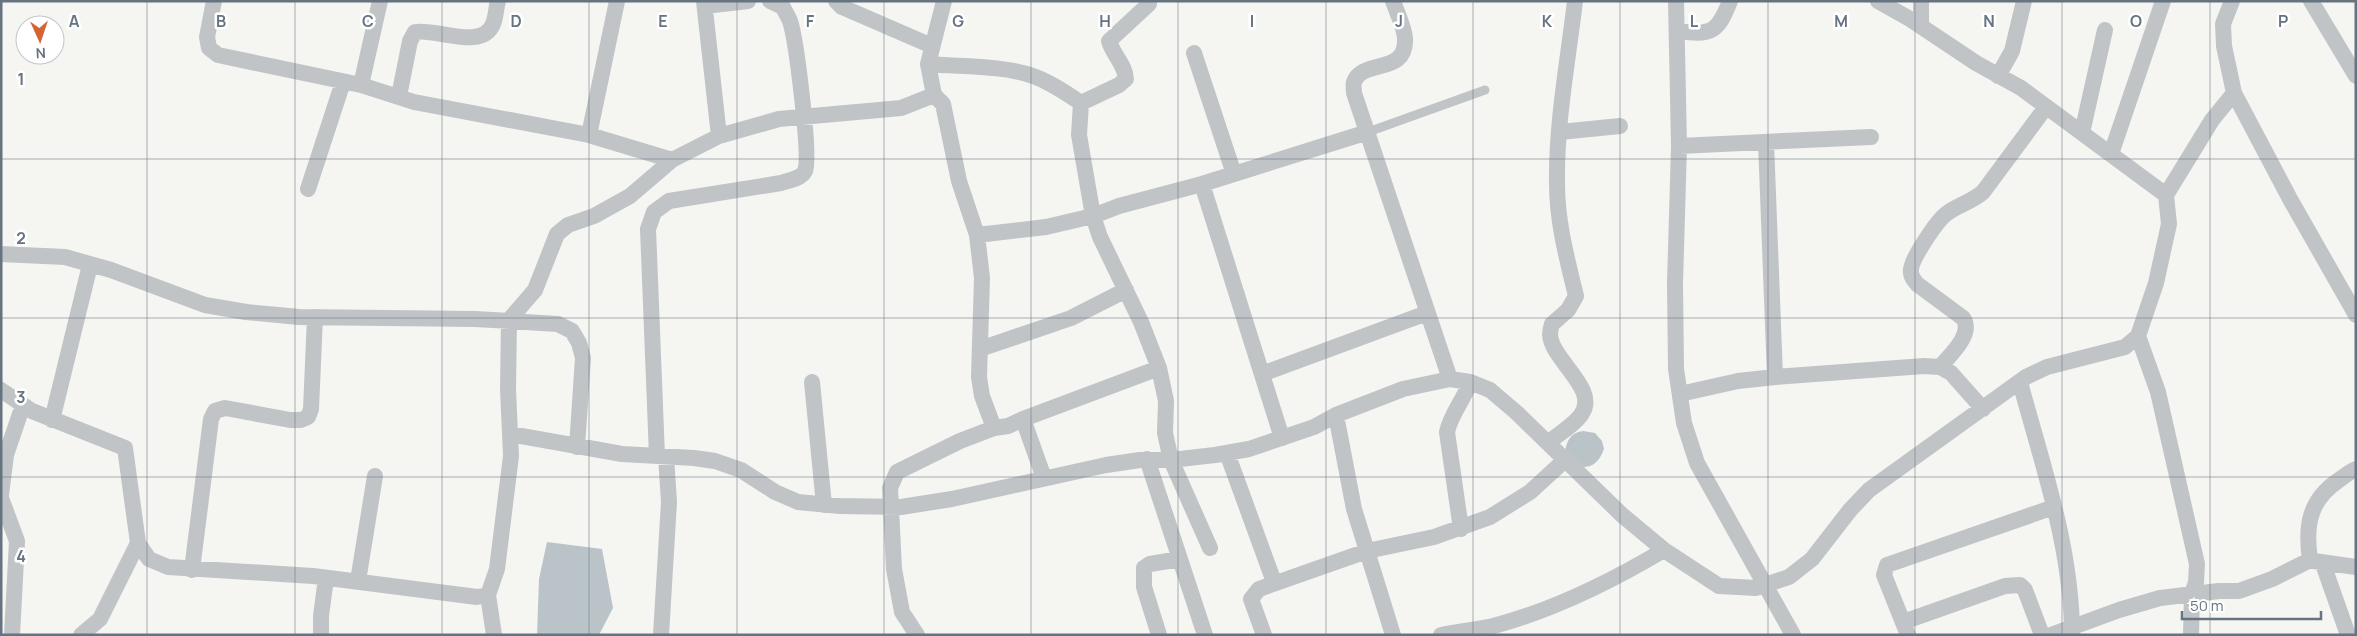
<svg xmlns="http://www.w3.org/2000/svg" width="2357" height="636" font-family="Manrope,sans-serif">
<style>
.water{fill:#bac4c8}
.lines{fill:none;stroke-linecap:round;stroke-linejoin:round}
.lane{stroke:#c0c4c7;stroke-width:9}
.street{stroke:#c0c4c7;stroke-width:16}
.grid{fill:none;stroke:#667380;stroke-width:1;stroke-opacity:0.55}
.grid-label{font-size:16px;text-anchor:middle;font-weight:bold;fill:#667380;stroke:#fff;stroke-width:5;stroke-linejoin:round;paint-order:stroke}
</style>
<rect width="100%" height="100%" fill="#f5f5f2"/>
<path class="water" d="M1583 431 1595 433 1602 441 1604 449C1599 462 1593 468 1580 467L1565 452C1567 441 1570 433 1583 431Z
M547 542 602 549 613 608 599 635H537L539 579Z"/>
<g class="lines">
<path class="lane" d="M1368 132 1485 90"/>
<path class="street" d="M214 1 207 37 209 48 218 55 361 85 414 102 589 135 672 160 719 136 779 119 901 108 934 95 928 64 944 1
M704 1 719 136
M836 1 842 7 932 46
M1393 1C1397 13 1404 26 1405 38 1407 76 1363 58 1354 82 1353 85 1354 90 1354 93L1450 379
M1676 1 1679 146 1675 283 1676 369 1684 423 1697 463 1793 635
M1878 1 1910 19 1976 63 2021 88 2166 195
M1921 1V26
M2232 1 2223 24 2224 46 2234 93 2290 199 2356 315
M2311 1 2356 76
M1149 4 1109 41C1113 55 1125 64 1126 79L1119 85 1081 103 1079 135 1093 216 1100 237 1141 322 1159 368 1166 401 1165 433 1171 460 1210 548
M705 6 748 1
M1677 31C1711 35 1717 34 1730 1
M1194 53 1234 174
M928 64C960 67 1003 65 1033 76 1050 82 1066 93 1081 103
M1998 76 2012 51 2024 1
M361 85 380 1
M934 95 943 104 959 181 977 235 982 278 979 377 982 396 994 428 1008 426 1023 419 1044 478
M399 96 410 41 415 32C437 28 482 51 493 24 496 17 496 8 498 1
M1560 132 1620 126
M2082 133 2105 30
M589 135 617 1
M1766 142 1775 377
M1679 146 1871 137
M2111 154 2163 1
M1202 184 1282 438
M308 189 343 82
M977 235 1046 227 1093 216 1119 206 1202 184 1368 132
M1 254 65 257 111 270 205 305 246 312 299 317 475 319 558 324 572 331 579 343 583 358 577 447
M2138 336 2158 392 2197 564 2196 582 2192 594 2191 635
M980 349 1071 318 1126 290
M1940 367C1950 355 1974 334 1963 318L1917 284C1914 280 1910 276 1911 270 1911 259 1937 221 1946 214 1957 205 1972 202 1983 192L2046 107
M1262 374 1427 313
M812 382 824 505
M2020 382C2042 464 2072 548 2072 635
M1 390 32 411 125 448 138 543 149 559 168 567 313 576 477 597 488 595 497 569 511 456 508 389 509 320 535 290 557 234 568 225 594 216 630 196 672 160
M1680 394 1738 381 1775 377 1924 366 1940 367 1951 373 1983 409
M1336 415 1354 509 1393 635
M1023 419 1159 368
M52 420 90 265
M510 434 622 454 694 458 715 461 741 470 775 492 798 502 840 506 901 507 952 499 1106 465 1140 460H1171L1215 455 1249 449 1314 427 1336 415 1403 389 1450 379 1470 382 1490 390 1517 413 1622 515 1664 550 1719 586 1756 588 1789 577 1812 559 1850 510 1869 490 2026 377 2047 367 2125 347 2138 336 2156 283 2169 224 2166 195 2212 120 2234 93
M1548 443C1558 434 1573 426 1581 415 1600 389 1552 361 1550 335 1550 332 1551 327 1552 324L1568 310 1576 296C1567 259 1557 222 1557 184 1556 123 1568 61 1575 1
M1227 453 1274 582
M657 456 648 229 654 212 669 201 781 183C789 180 801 179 805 171 811 156 796 39 790 21 788 16 785 12 783 7L770 1
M1147 459 1205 635
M1 495 6 455 23 405
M1 498 17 541 12 635
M1461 529 1447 432C1451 413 1464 400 1470 382
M2314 561 2356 567
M2323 564 2348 635
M192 570 211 419 215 411 225 408 290 420H301L308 417 311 409 315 317
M358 581 375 476
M488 595 494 635
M1903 622 2005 586 2020 585 2025 590 2042 635
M81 635 100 619 138 543
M321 635V616L326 578
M661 635 669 502 666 457
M917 635 902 612 894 569 890 488 897 472 960 441 994 428
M1159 635 1144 587V568L1150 564 1180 559
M1264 635 1251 599 1259 589 1367 551 1434 537 1490 517 1530 492 1565 460
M1441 635C1460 631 1479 630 1497 625 1556 609 1612 581 1664 550
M1908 635 1884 575 1887 565 2054 507
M2051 635 2119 610 2160 598 2219 591H2239L2272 579 2310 560C2305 526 2309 500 2339 480 2344 476 2349 472 2356 469"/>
</g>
<path class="grid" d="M147 1V635M295 1V635M442 1V635M589 1V635M737 1V635M884 1V635M1031 1V635M1178 1V635M1326 1V635M1473 1V635M1620 1V635M1768 1V635M1915 1V635M2062 1V635M2210 1V635M1 159H2356M1 318H2356M1 477H2356"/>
<g class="grid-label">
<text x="74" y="27">A</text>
<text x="221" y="27">B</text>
<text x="368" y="27">C</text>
<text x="516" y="27">D</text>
<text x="663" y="27">E</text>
<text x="810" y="27">F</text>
<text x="958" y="27">G</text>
<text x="1105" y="27">H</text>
<text x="1252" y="27">I</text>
<text x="1399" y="27">J</text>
<text x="1547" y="27">K</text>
<text x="1694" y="27">L</text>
<text x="1841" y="27">M</text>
<text x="1989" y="27">N</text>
<text x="2136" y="27">O</text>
<text x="2283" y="27">P</text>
<text x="21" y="85">1</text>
<text x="21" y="244">2</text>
<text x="21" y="403">3</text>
<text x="21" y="562">4</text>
</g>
<rect width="2357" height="636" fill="none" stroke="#667380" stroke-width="5"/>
<g transform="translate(40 40) rotate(177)"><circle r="24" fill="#ffffff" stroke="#c2c7cc"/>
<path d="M0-4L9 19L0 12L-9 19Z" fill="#d46432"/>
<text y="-8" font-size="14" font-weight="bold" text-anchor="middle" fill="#667380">N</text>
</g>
<path d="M2182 611v8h139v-8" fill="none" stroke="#667380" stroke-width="2.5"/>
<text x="2190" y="611" font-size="15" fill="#667380" stroke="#ffffff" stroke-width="4" paint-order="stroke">50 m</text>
</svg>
